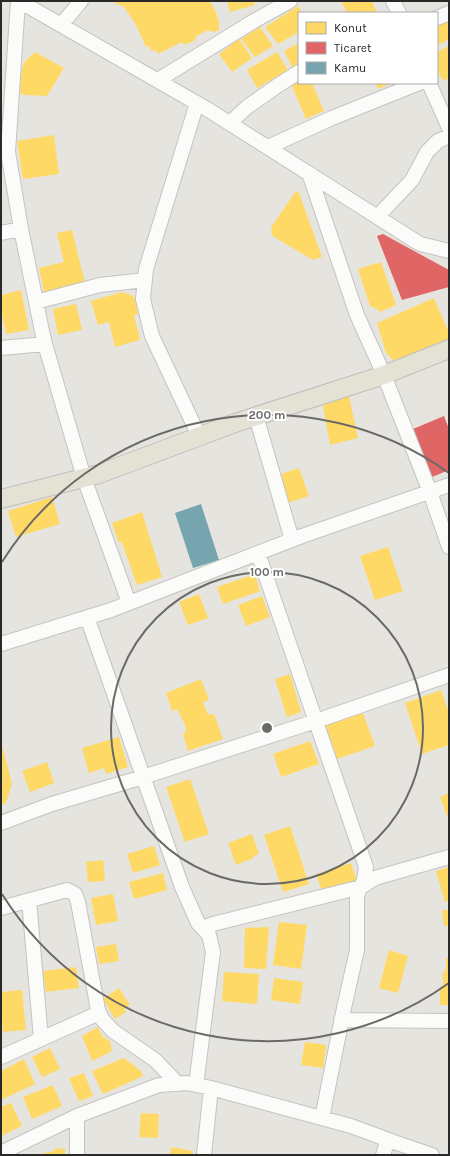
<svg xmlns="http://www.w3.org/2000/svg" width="450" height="1156" font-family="Karla,sans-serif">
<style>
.homes{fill:#ffd966}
.shops{fill:#e06666}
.public{fill:#76a5af}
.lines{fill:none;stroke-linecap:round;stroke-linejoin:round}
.minor-casing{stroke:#c4c3c3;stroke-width:16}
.major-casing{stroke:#bfbebc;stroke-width:20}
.minor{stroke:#fbfbfa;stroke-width:14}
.major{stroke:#e4e2d4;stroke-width:18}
.ring{fill:none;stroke:#6b6a68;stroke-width:2}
.centre{fill:#6b6a68;stroke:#fff;stroke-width:2}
.ring-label{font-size:12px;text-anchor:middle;font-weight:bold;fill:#6b6a68;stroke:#fff;stroke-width:4;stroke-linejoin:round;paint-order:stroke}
</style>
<rect width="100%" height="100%" fill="#e6e4de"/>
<path class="homes" d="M111 1H210L216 12 219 23V30L213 32 208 30 195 37 196 40 184 45 182 42 158 54 156 50 151 51 149 46 146 47 136 25 124 7Z
M227 1H254L255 5 230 12Z
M341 1H372L377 13H347Z
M298 6 302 13H299V32L278 44 265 27Z
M449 17V39L437 46V23Z
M260 27 273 46 255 57 241 39Z
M239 39 252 58 232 72 219 54Z
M299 43V68L294 70 284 51Z
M449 46V78L443 81 437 69V52Z
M35 52 64 68 47 96 25 95 21 94 20 90 22 68 25 61Z
M277 52 288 70 257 88 247 70Z
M299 81V83H312L324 111 306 119 291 84Z
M376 83H392L378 89Z
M54 135 59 174 23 179 17 141Z
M296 191 299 193 322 257 313 260 274 237 271 233 272 226Z
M72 230 85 283 44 292 39 268 64 262 57 233Z
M381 262 396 305 380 312 377 309 370 306 358 269Z
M21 290 29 330 6 334 1 308V295Z
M122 292 133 296 135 300 138 314 134 315 140 340 115 347 109 322 98 325 91 301Z
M434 298 449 333V339L395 362 386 353 377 323Z
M76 304 82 330 58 335 53 309Z
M349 396 358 438 330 445 323 405Z
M299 468 309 496 288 503 278 475Z
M52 497 60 524 16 537 8 511Z
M142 512 162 577 137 585 122 543 118 541 112 523Z
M388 547 403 591 375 600 360 556Z
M255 574 260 591 223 604 217 587Z
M199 594 208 618 188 625 179 602Z
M262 596 270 617 246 626 238 605Z
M290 674 301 712 287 717 275 679Z
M201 679 209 700 203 702 208 715 214 714 223 739 188 751 183 734 186 732 185 725 177 709 172 711 166 693Z
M441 690 449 713V745L422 754 405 703Z
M363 713 375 746 337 759 326 725Z
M119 737 128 767 106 774 104 768 89 773 82 748Z
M1 741 12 784 6 803 1 805Z
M310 741 319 764 281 777 273 754Z
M47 762 54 783 30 792 22 771Z
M190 779 209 834 185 842 166 787Z
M449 793V821L440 797Z
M290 826 309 884 283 892 264 835Z
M252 834 259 854 253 856 254 858 236 865 228 843Z
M154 846 160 865 133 873 127 854Z
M103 860 105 881 88 882 86 862Z
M351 863 357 881 322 892 316 874Z
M449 867V901L445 902 436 871Z
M163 873 167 890 134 899 129 882Z
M113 894 118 921 96 925 91 898Z
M442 910H449V926H444Z
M279 922 307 925 301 969 273 965Z
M269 927 266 969 244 968 245 928Z
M116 944 119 961 99 964 96 947Z
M389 950 408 956 398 993 379 988Z
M446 958H449V1005H440V987L443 986V972L446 971Z
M76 967 79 988 46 992 43 971Z
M224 972 259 974 257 1004 222 1001Z
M274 978 303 982 300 1004 271 1000Z
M119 988 130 1005 124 1009 126 1012 115 1019 103 999Z
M22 990 26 1030 3 1032 1 1007V992Z
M98 1027 102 1036 110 1041 112 1051 92 1061 82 1036Z
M305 1042 326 1045 323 1068 301 1065Z
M50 1048 60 1069 42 1077 32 1057Z
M124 1058 141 1071 143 1076 103 1094 92 1071Z
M24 1059 35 1084 1 1100V1071Z
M84 1073 93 1096 79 1101 69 1078Z
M53 1085 62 1106 32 1119 23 1097Z
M11 1103 22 1126 1 1136V1107Z
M141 1113 159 1114 158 1138 139 1137Z
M171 1147 193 1151 192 1155H170Z
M55 1148 65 1149V1155H42L45 1153 54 1151Z"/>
<path class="shops" d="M383 234 449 270V287L402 300 377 236Z
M444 416 449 429V470L432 477 413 429Z"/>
<path class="public" d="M201 504 219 560 193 568 175 513Z"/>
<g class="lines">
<defs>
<path id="minor" d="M18 1 8 152 21 229 42 331 45 344 84 478 129 603
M19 1 207 109 420 244 449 251
M393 1 399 13
M437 18 449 13
M61 25 81 1
M158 80 254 21 290 1
M429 83 449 128
M197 103 146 269 143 299 152 336 199 436
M230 123 247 107 277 86 299 72
M268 147 332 118 419 83
M309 173 357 315 384 375 430 492 449 547
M378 216 412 180 427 152 438 141 449 136
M1 233 21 229
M36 302 100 285 145 280
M1 348 45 344
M256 416 292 540
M258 553 366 867 364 880 357 895V950L344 1008 322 1118
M87 617 182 887 198 923 209 935 213 952 196 1085
M1 644 111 610 302 536 449 485
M1 823 52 804 143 777 316 721 449 675
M29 900 41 1039
M1 908 67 890 75 894 78 902 98 1010 102 1019 113 1031 155 1060 178 1084
M203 928 213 924 361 887 375 878 449 857
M341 1020 449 1021
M1 1057 99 1013
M77 1116V1155
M1 1153 77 1116 159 1085 187 1083 211 1088 351 1126 394 1142 432 1155
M204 1155 211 1088
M383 1155 388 1140"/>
<path id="major" d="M1 499 99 474 235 423 384 375 449 349"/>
</defs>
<use href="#minor" class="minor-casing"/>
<use href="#major" class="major-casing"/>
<use href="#minor" class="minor"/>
<use href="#major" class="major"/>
</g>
<g class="ring">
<circle cx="267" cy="728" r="156"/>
<path d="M449 983A313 313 0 0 1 2 894M2 562A313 313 0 0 1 449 473"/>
</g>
<circle cx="267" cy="728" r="6" class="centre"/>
<g class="ring-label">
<text x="267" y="419">200 m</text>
<text x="267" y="576">100 m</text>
</g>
<rect width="450" height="1156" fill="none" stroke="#292929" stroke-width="4"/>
<rect x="298" y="12" width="140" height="72" fill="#ffffff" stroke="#a9a9a9"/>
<rect x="306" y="22" width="20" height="12" fill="#ffd966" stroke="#a9a9a9"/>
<text x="334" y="32" font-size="12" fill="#292929">Konut</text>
<rect x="306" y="42" width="20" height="12" fill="#e06666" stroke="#a9a9a9"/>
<text x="334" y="52" font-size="12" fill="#292929">Ticaret</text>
<rect x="306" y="62" width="20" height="12" fill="#76a5af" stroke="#a9a9a9"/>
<text x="334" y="72" font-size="12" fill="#292929">Kamu</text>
</svg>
